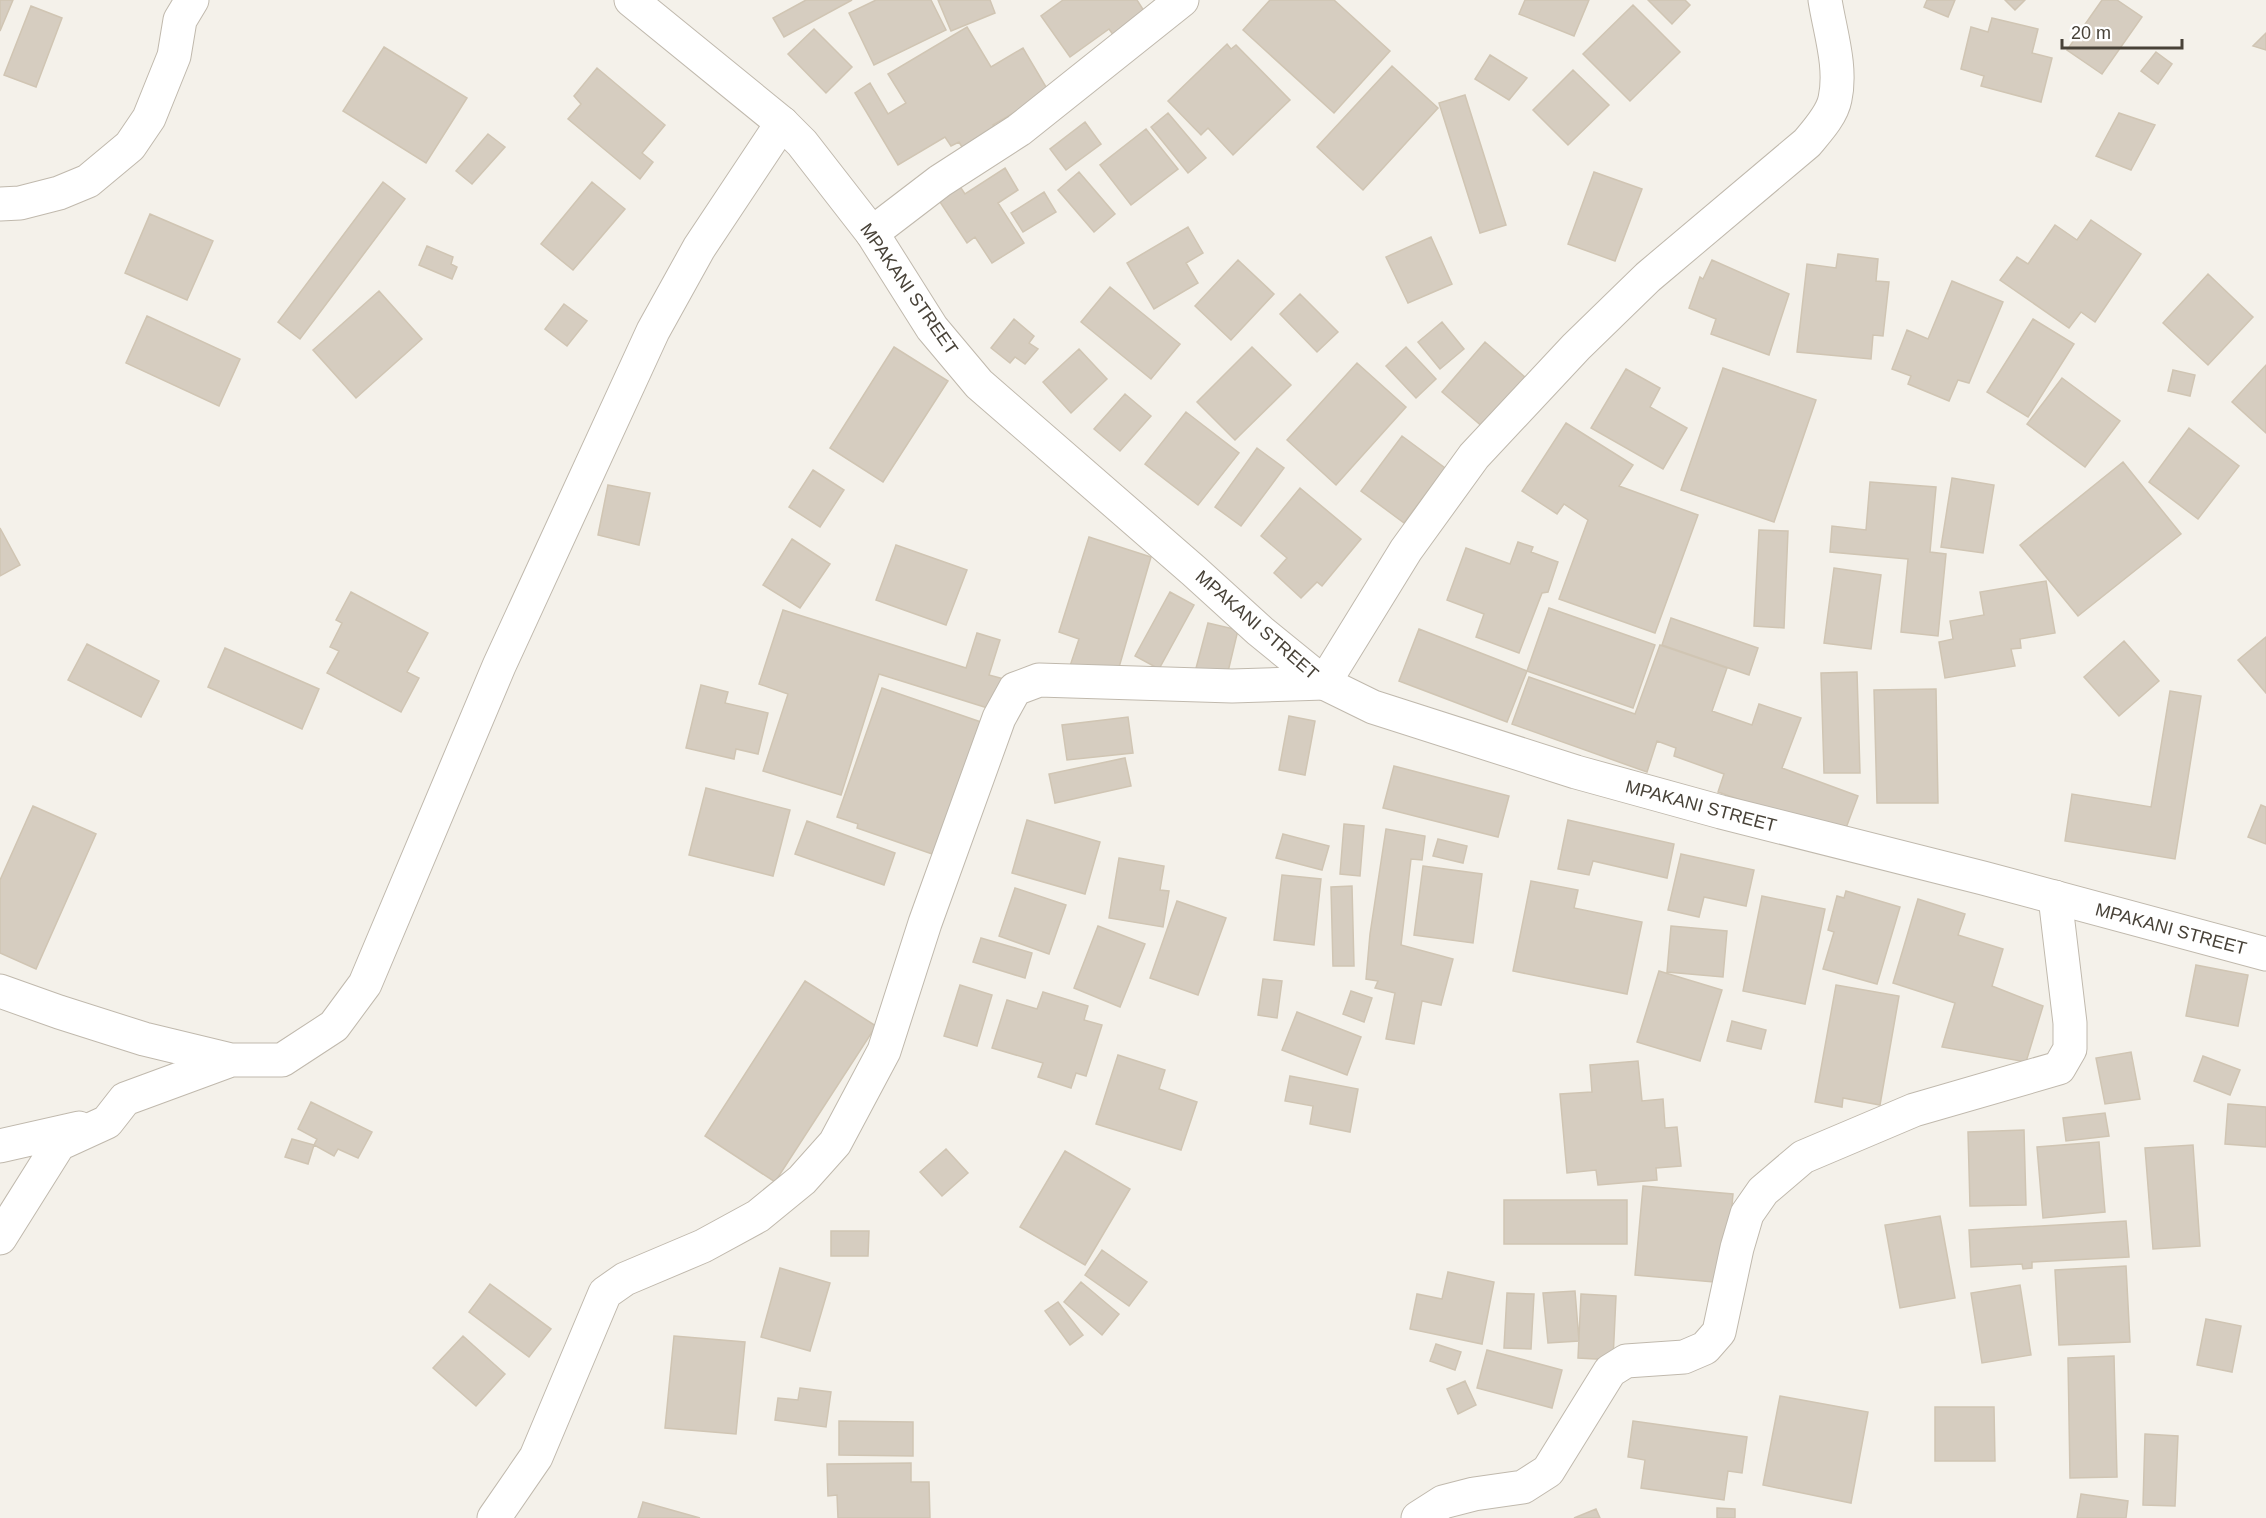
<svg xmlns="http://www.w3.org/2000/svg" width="2266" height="1518" font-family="Arial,sans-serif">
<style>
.building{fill:#d6cdc0;stroke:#d0c5b3;stroke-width:1.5}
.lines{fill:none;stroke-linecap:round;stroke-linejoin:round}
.minor-casing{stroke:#c0b9ad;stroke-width:35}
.tertiary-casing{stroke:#c0b9ad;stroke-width:35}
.minor{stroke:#fff;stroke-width:33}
.tertiary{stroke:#fff;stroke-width:33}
.labels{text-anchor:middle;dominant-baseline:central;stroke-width:4.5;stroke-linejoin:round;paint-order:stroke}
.street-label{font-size:18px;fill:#484238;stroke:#fff}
</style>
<rect width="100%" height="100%" fill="#f4f1ea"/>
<path class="building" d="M0 0H13L0 31Z
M806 0H852L784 37 773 18Z
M876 0H931L946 30 874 65 849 13Z
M938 0H990L995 13 951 31Z
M1063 0H1137L1146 14 1114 36 1109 29 1070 57 1041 16Z
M1270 0H1334L1390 51 1334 113 1243 30Z
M1525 0H1589L1574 36 1519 14Z
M1648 0H1685L1690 5 1672 24Z
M1927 0H1955L1948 17 1924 7Z
M2005 0H2025L2015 10Z
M2102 0H2117L2142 17 2102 74 2067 50Z
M1633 5 1680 52 1630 101 1583 54Z
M31 6 62 18 36 87 4 75Z
M1992 18 2038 29 2032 53 2052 58 2041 102 1981 86 1984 76 1961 69 1971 27 1988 32Z
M967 27 991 67 1023 48 1049 92 993 125 1002 138 968 157 959 142 951 146 945 137 898 165 855 93 870 83 888 114 906 103 888 74Z
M814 29 852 67 826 93 788 54Z
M2266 33V50L2253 46Z
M1227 44 1231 49 1236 45 1290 100 1233 155 1208 128 1201 135 1168 101Z
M384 47 467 98 426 163 343 111Z
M2156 52 2172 64 2158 84 2141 71Z
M1490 55 1527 78 1509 100 1475 79Z
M1392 66 1438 108 1363 190 1317 147Z
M597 68 665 125 642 153 653 162 640 179 568 119 581 104 574 96Z
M1573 70 1609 105 1568 145 1533 110Z
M1465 95 1506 225 1480 233 1439 103Z
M1168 113 1206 158 1188 173 1151 127Z
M2119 113 2155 125 2131 170 2096 156Z
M1085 122 1101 144 1066 170 1050 149Z
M1146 129 1178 169 1131 205 1100 165Z
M488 134 505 147 472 184 456 171Z
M1005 168 1018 190 998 203 1024 243 992 263 975 237 967 243 938 199 959 185 965 194Z
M1079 172 1115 214 1094 232 1058 190Z
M1594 172 1642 189 1615 261 1568 244Z
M383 182 405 199 300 339 278 322Z
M592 182 625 209 573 270 541 244Z
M1044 192 1056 212 1023 232 1011 213Z
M150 214 213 241 187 300 125 273Z
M2091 220 2141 254 2095 322 2081 312 2069 328 2000 280 2017 257 2028 264 2055 225 2077 240Z
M1188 227 1203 253 1186 263 1198 283 1154 309 1127 263Z
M1431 237 1452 284 1408 303 1386 257Z
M427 246 453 257 451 264 457 267 452 279 419 265Z
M1838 254 1878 259 1876 281 1889 282 1883 336 1873 335 1871 359 1797 352 1807 264 1836 268Z
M1238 260 1274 294 1231 340 1195 306Z
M1712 260 1789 294 1769 355 1711 334 1716 319 1689 308 1700 277 1703 279Z
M2208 274 2253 317 2208 365 2163 323Z
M1952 281 2003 302 1969 383 1958 380 1949 401 1908 384 1911 376 1892 369 1907 330 1928 339Z
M1110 287 1180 344 1151 379 1081 322Z
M379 291 422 339 356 398 313 350Z
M1300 294 1338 332 1317 352 1280 314Z
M564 304 587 321 567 346 545 329Z
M147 316 240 359 219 406 126 363Z
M1014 319 1034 336 1029 343 1038 349 1025 364 1015 357 1010 363 991 348Z
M2033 319 2074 344 2028 417 1987 392Z
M1442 322 1464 349 1440 369 1418 342Z
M1485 342 1527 379 1484 428 1442 392Z
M894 347 948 381 883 482 830 448Z
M1252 347 1291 385 1235 440 1197 402Z
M1406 347 1436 379 1416 398 1386 366Z
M1079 349 1107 379 1071 413 1043 382Z
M1357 363 1406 407 1336 485 1287 440Z
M2266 365V433L2232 402Z
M1723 368 1816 400 1774 522 1681 490Z
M1626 369 1660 388 1650 407 1687 428 1663 469 1591 428Z
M2173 370 2195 375 2190 396 2168 391Z
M2062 378 2120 421 2085 467 2027 424Z
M1125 394 1151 416 1120 451 1094 429Z
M1186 412 1239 453 1198 505 1145 464Z
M1566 423 1633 465 1619 486 1698 515 1655 633 1559 599 1588 520 1564 504 1557 514 1522 491Z
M2189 428 2239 466 2198 519 2149 482Z
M1402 436 1445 468 1404 523 1361 491Z
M1257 448 1284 468 1241 526 1215 507Z
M2123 462 2181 534 2078 616 2020 545Z
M813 470 844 490 820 527 789 507Z
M1952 478 1994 485 1983 553 1941 547Z
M1870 482 1936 487 1930 552 1946 554 1938 636 1901 632 1908 559 1830 552 1832 526 1866 530Z
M608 485 650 493 639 545 598 535Z
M1300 488 1361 539 1322 586 1317 582 1301 598 1274 573 1287 558 1261 536Z
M0 528 20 565 0 576Z
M1759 530 1788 531 1784 628 1754 626Z
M1089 537 1151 557 1115 681 1070 666 1079 639 1059 632Z
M792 539 830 564 800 608 763 585Z
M1518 542 1533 547 1531 552 1558 562 1548 592 1542 593 1519 653 1476 637 1484 614 1447 600 1466 548 1510 564Z
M896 545 967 570 946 625 876 600Z
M1834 568 1881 575 1871 649 1824 643Z
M2046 581 2055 633 2020 639 2021 648 2011 649 2015 666 1945 678 1939 642 1953 639 1950 621 1984 615 1980 592Z
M351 592 428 633 407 672 419 678 401 712 327 673 339 651 330 647 342 623 336 620Z
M1170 592 1194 605 1159 669 1135 656Z
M1549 608 1655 645 1633 708 1527 671Z
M783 610 966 668 977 633 1000 640 989 675 1004 679 994 710 879 674 841 795 763 771 788 694 759 684Z
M1671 618 1758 648 1749 675 1662 645Z
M1208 623 1238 630 1226 680 1195 672Z
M1419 629 1527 671 1507 722 1399 681Z
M2266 637V693L2238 660Z
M2124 641 2159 681 2119 716 2084 677Z
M87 644 159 681 141 717 68 680Z
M1660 645 1727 668 1712 711 1752 725 1759 704 1801 718 1782 768 1858 796 1843 836 1718 792 1724 774 1674 756 1676 748 1657 741 1647 772 1512 724 1529 677 1635 714Z
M225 648 319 689 302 729 208 687Z
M1857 672 1860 773H1824L1821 673Z
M701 685 728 692 725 703 768 713 758 754 736 749 734 759 686 748Z
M882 688 984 723 938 856 857 828 858 824 837 817Z
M1936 689 1938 803H1877L1874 690Z
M2170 691 2201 696 2175 859 2065 841 2072 794 2151 807Z
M1289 716 1315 721 1305 775 1279 770Z
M1128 717 1133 753 1067 760 1062 725Z
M1125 758 1131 786 1055 803 1049 774Z
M1394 766 1509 796 1498 837 1383 808Z
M706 788 790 810 773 876 689 855Z
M2261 805 2266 807V844L2248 837Z
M33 806 96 834 36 969 0 953V880Z
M1027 820 1100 842 1085 894 1012 873Z
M1568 820 1674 844 1667 878 1593 861 1589 875 1558 869Z
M807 821 895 853 884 885 795 854Z
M1344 824 1364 826 1360 876 1340 874Z
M1386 829 1425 836 1422 860 1411 859 1401 945 1453 959 1441 1005 1422 1001 1414 1044 1386 1039 1395 993 1375 988 1378 981 1366 979 1370 934Z
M1283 834 1329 846 1322 870 1276 858Z
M1438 839 1467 846 1463 863 1433 856Z
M1681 854 1754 870 1746 906 1704 897 1699 917 1668 910Z
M1119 858 1164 866 1160 890 1169 891 1163 927 1109 918Z
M1423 866 1482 874 1473 943 1414 935Z
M1282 875 1321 879 1314 945 1274 940Z
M1531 881 1578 890 1574 908 1642 922 1627 994 1513 971Z
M1352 886 1354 966H1333L1331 887Z
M1015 888 1066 905 1049 954 999 936Z
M1846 891 1900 907 1877 984 1823 969 1834 932 1828 930 1837 896 1844 898Z
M1762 896 1825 909 1805 1004 1743 991Z
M1918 899 1965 914 1958 935 2003 949 1992 986 2043 1006 2026 1062 1942 1047 1955 1003 1893 983Z
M1177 901 1226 918 1198 995 1150 978Z
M1098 926 1145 944 1120 1007 1074 988Z
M1671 926 1727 931 1723 977 1667 972Z
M981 938 1032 953 1025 978 973 962Z
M2196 965 2248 975 2238 1026 2186 1016Z
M1659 971 1722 990 1700 1061 1637 1042Z
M1263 979 1282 981 1277 1018 1258 1015Z
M805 981 876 1026 775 1182 705 1136Z
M960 985 992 995 977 1046 944 1036Z
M1836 985 1899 996 1880 1105 1843 1098 1842 1107 1815 1102Z
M1351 991 1372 998 1364 1022 1343 1014Z
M1043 992 1088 1006 1084 1020 1102 1025 1086 1076 1076 1073 1071 1088 1038 1077 1043 1063 992 1048 1007 1000 1037 1009Z
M1297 1012 1361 1037 1347 1075 1282 1050Z
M1732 1021 1766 1030 1761 1049 1727 1041Z
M2131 1052 2140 1099 2105 1104 2096 1058Z
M1118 1055 1165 1070 1159 1089 1197 1102 1181 1150 1096 1124Z
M2203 1056 2240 1070 2230 1095 2194 1081Z
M1638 1061 1642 1101 1663 1099 1665 1128 1677 1127 1681 1166 1656 1168 1657 1180 1598 1185 1596 1170 1567 1173 1560 1094 1592 1092 1590 1065Z
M1290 1076 1358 1089 1350 1132 1310 1124 1313 1106 1285 1101Z
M311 1102 372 1132 358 1158 338 1149 334 1156 314 1145 317 1139 298 1129Z
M2228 1104 2266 1107V1147L2225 1144Z
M2105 1113 2109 1136 2066 1141 2063 1118Z
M2024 1130 2026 1205 1970 1206 1968 1132Z
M292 1139 314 1145 308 1164 285 1157Z
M2099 1142 2105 1212 2043 1218 2037 1147Z
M2193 1145 2200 1246 2153 1249 2145 1148Z
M946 1149 968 1173 942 1196 920 1172Z
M1065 1151 1130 1189 1085 1265 1020 1227Z
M1643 1186 1733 1194 1725 1283 1635 1275Z
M1504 1200H1627V1244H1504Z
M1940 1216 1955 1298 1900 1308 1885 1225Z
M2126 1221 2129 1257 2032 1262V1268L2023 1269 2022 1264 1971 1267 1969 1230Z
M831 1231H869L868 1256H831Z
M1102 1250 1147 1282 1129 1306 1085 1275Z
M2126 1266 2130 1342 2059 1345 2055 1270Z
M780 1268 830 1283 810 1351 761 1337Z
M1448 1272 1494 1282 1482 1344 1410 1329 1417 1294 1442 1299Z
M1081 1282 1119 1314 1102 1335 1064 1302Z
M490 1284 551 1329 529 1357 469 1312Z
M2020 1285 2031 1355 1982 1363 1971 1293Z
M1575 1291 1579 1341 1548 1343 1543 1293Z
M1507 1293 1534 1294 1531 1349 1504 1348Z
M1581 1294 1616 1296 1613 1360 1578 1358Z
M1058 1302 1083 1335 1070 1345 1045 1311Z
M2206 1319 2241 1326 2232 1372 2197 1365Z
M463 1336 505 1374 476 1406 433 1368Z
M674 1336 745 1342 736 1434 665 1428Z
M1436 1344 1461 1352 1455 1370 1430 1361Z
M1487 1350 1562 1370 1552 1408 1477 1388Z
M2114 1356 2117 1477 2070 1478 2068 1358Z
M1465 1381 1476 1405 1458 1414 1447 1389Z
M800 1388 831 1392 826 1427 775 1420 778 1398 798 1400Z
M1780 1396 1868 1412 1851 1503 1763 1485Z
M1935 1407H1994L1995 1461H1935Z
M839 1421 913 1422V1456L839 1455Z
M1633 1421 1747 1437 1742 1473 1728 1471 1724 1500 1641 1488 1645 1460 1628 1457Z
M2145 1434 2178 1436 2175 1506 2143 1505Z
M911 1463V1482H929L930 1518H838L837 1495 828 1496 827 1464Z
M2081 1494 2128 1501 2126 1518H2077Z
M643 1502 700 1518H638Z
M1717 1508 1735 1509V1518H1717Z
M1596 1509 1600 1518H1574Z"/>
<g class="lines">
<defs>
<path id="minor" d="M0 204 20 203 59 193 88 181 130 146 149 118 174 56 180 20 192 0
M872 233 940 181 1019 130 1182 0
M0 991 59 1012 144 1039 231 1060H282L334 1026 365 984 499 666 653 331 699 248 782 123
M0 1146 79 1128
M0 1238 59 1144 107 1122 125 1099 231 1060
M494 1518 536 1457 605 1293 625 1279 703 1246 758 1216 802 1180 835 1143 884 1051 925 923 999 718 1015 689 1039 680 1232 686 1324 683 1406 550 1474 456 1576 347 1648 277 1807 143C1817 131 1832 115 1835 99 1842 67 1830 32 1825 0
M1418 1518 1443 1502 1474 1494 1523 1487 1548 1471 1610 1371 1626 1361 1684 1357 1705 1348 1719 1332 1737 1248 1747 1214 1763 1191 1803 1157 1914 1110 2059 1068 2070 1049V1023L2055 897"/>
<path id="tertiary" d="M631 0 782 123 802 143 872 233 932 328 979 384 1194 571 1260 631 1324 683 1373 707 1576 772 1721 812 1983 878 2266 954"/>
</defs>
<use href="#minor" class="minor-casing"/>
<use href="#tertiary" class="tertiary-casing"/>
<use href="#minor" class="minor"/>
<use href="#tertiary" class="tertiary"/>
</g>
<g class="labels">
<g class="street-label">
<text transform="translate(909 289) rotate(55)">MPAKANI STREET</text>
<text transform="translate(1257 625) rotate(41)">MPAKANI STREET</text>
<text transform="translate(1701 806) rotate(15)">MPAKANI STREET</text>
<text transform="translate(2171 929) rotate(15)">MPAKANI STREET</text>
</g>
</g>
<path d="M2062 39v9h120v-9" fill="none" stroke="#484238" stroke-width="3"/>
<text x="2071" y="39" font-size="18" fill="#484238" stroke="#ffffff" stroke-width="4.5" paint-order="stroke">20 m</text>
</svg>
